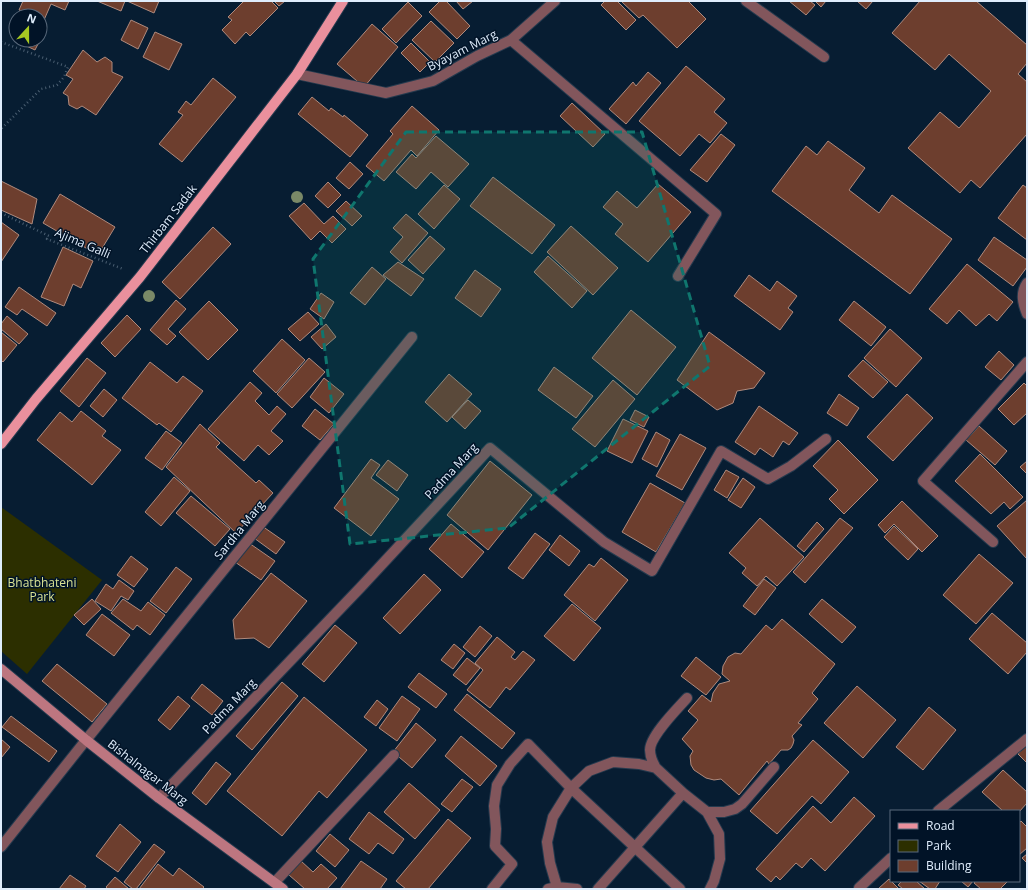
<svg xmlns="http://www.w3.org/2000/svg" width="1028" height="890" font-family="'Open Sans',sans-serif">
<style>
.green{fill:#2c2f00}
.building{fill:#6d3e2e;stroke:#af8a7d}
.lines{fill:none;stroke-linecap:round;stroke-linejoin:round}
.service-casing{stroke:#253a4e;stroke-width:12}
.minor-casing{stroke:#253a4e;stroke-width:12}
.secondary-casing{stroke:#253a4e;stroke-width:12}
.primary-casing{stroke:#253a4e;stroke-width:12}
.path{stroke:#4a5e71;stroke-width:2.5;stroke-dasharray:1 3;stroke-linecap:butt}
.service{stroke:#82565c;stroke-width:10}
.minor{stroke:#82565c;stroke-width:10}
.secondary{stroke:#bd7680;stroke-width:10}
.primary{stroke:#ea909d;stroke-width:10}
.tree{fill:#7a8967}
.marked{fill:#0f766e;fill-opacity:0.2;stroke:#0f766e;stroke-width:3;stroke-dasharray:8 5;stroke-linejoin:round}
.labels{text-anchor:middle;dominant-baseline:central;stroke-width:3;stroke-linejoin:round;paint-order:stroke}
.street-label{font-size:12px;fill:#dfedfc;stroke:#011327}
.park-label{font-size:12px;fill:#d9e293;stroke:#011327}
</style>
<rect width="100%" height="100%" fill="#071d32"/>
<path class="green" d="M1 507 102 580 27 674 1 651Z"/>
<path class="building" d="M23 1H69L65 10 51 4 44 20 40 19V16H33L19 10Z
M97 1H125L121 11Z
M127 1H159L154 13Z
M244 1H271L278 8 250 36 246 32 235 44 222 30 232 20 228 17Z
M274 1H285L279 6Z
M440 1H446L470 26 457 39 429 12Z
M456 1H473L463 9Z
M605 1H617L636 20 626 30 601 5Z
M622 1H688L706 19 677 48 643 15 639 18 622 2Z
M789 1H810L815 5 806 15Z
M815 1H826L821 7Z
M857 1H873L866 9Z
M920 1H976L1027 45V63L1018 74 1027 82V134L980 188 971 180 960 193 908 148 940 112 959 128 991 91 949 54 935 70 892 33Z
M408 2 422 16 396 43 382 29Z
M131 20 148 28 138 49 121 40Z
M431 21 454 43 435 62 412 40Z
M372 24 398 47 364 87 337 64Z
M155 32 182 44 169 70 143 57Z
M19 40H40L35 50 18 42Z
M411 43 430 62 420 72 401 53Z
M83 50 97 62 105 57 112 62V72L123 77 96 115 82 106 77 109 69 105 68 96 63 93 73 79 66 75Z
M686 66 725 99 714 112 727 123 710 143 699 134 680 156 639 121Z
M648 72 661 83 626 124 609 109 633 82 636 86Z
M213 78 236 97 182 162 159 144 183 115 178 112 186 101 191 105Z
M312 97 329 111 331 108 343 117 344 115 368 135 350 157 298 114Z
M572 103 605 134 593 147 560 116Z
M412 106 439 130 417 156 411 150 384 181 366 166 393 134 390 131Z
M721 134 735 145 707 182 690 170Z
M436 136 469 164 448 187 431 172 416 189 396 172 412 154 416 158Z
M828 141 865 168 849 190 879 213 892 195 952 239 910 294 772 191 806 146 817 155Z
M350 162 363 174 349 189 336 178Z
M493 177 555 225 532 254 470 206Z
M1 181 37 199 32 224 1 210Z
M328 182 341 195 328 208 315 196Z
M658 184 691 212 648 262 615 234 623 224 603 207 617 191 637 208Z
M444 185 460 199 434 229 418 214Z
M1023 185 1027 188V240L998 218Z
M60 194 115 227 98 255 43 223Z
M346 201 362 216 352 226 336 211Z
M304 203 324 224 333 216 346 229 332 243 320 231 311 240 289 216Z
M406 214 428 233 402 263 390 252 403 237 393 228Z
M1 222 19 235 1 262Z
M571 226 618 268 593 295 547 252Z
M213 227 231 244 180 299 162 282Z
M430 236 445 249 423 274 408 260Z
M994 237 1027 260V267L1013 286 978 260Z
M63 247 93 261 81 288 73 284 64 306 41 297Z
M548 256 587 291 572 308 534 272Z
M398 262 424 279 411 296 383 275Z
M967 264 1013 302 997 321 989 314 976 326 959 310 947 324 929 309Z
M372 267 386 279 365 305 350 293Z
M475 270 501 289 481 317 455 298Z
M749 275 770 291 777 281 797 296 788 308 793 312 780 330 734 296Z
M19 287 56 313 47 326 22 309 17 315 5 307Z
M321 293 334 302 324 319 310 309Z
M176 300 186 309 168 329 176 336 167 345 150 330Z
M209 301 238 330 208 360 179 332Z
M854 301 886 327 871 346 839 320Z
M631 310 676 347 637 395 592 358Z
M308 312 319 324 300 341 288 329Z
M127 315 141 329 115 357 101 343Z
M7 316 28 334 19 344 1 329V324Z
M326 324 336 337 322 349 311 337Z
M890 329 922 358 896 387 864 358Z
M1 332 17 345 3 362 1 360Z
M709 332 765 373 754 388 737 391 733 403 717 410 677 380Z
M282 339 305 360 276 393 253 371Z
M999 351 1014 365 1001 380 985 367Z
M87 358 106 373 79 407 60 391Z
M309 358 325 372 292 408 277 394Z
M863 360 888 382 873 398 848 376Z
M150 362 177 383 183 376 203 391 171 432 159 423 157 425 122 398Z
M554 367 593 396 576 418 538 390Z
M449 374 472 394 447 422 425 402Z
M324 378 344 394 329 413 310 397Z
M613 380 635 399 595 447 572 429Z
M250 382 262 393 255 401 269 415 277 406 286 414 271 431 283 441 269 455 258 445 244 461 208 429Z
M1024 383 1027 386V413L1014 425 998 409Z
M104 389 117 400 103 417 90 406Z
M839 394 859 408 847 426 827 413Z
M907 394 933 418 893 461 867 437Z
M468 400 481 411 465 429 452 417Z
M759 406 798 433 789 445 783 441 773 457 760 448 755 455 735 442Z
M315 409 334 424 320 440 302 426Z
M635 410 649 417 644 427 630 420Z
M81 411 106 431 102 436 121 450 92 485 37 440 60 412 72 422Z
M623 419 648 431 632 463 607 451Z
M200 424 220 443 216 447 256 483 259 480 273 493 236 533 166 467Z
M979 426 1007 451 995 465 966 440Z
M166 431 182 443 162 470 145 458Z
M656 432 670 440 657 467 642 459Z
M680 434 706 448 682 490 656 476Z
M838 440 878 480 844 514 829 499 838 490 813 466Z
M980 454 1023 497 1010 509 1004 502 991 514 955 481Z
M371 459 380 465 371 478 399 499 371 536 334 508Z
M388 460 408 475 397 491 376 475Z
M490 461 532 495 488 550 447 515Z
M1027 461V474L1020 467Z
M726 470 739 477 727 498 714 490Z
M174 477 190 491 161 526 145 512Z
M743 478 755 487 741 508 728 500Z
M650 483 685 503 656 552 622 532Z
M191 496 230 529 215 546 176 513Z
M1027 500V559L997 526Z
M902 501 938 536 922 552 894 524 885 533 878 525Z
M760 518 804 557 777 586 766 576 757 586 742 573 746 568 729 553Z
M840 518 853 528 805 583 793 572Z
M817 522 824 529 804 552 797 546Z
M451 524 484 552 462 578 429 549Z
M262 526 285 542 276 554 254 538Z
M894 526 918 549 908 560 884 537Z
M535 533 550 544 523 579 508 568Z
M560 535 580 551 569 566 549 550Z
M249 543 275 561 261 580 235 562Z
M979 554 1013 583 976 624 943 595Z
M131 556 148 569 134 587 117 575Z
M601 558 628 580 595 621 564 595 589 564 594 567Z
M176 567 192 579 166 613 150 601Z
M271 573 307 601 269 648 254 638 235 639 233 620Z
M424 574 441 590 400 634 383 618Z
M764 579 776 588 755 615 743 606Z
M119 580 134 591 128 600 121 596 111 611 95 601 106 584 113 589Z
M92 599 101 609 84 625 74 615Z
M123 599 141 611 148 602 165 615 150 635 137 625 133 630 111 613Z
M822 599 856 627 842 643 809 614Z
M572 604 601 628 574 661 544 636Z
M992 613 1027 643V652L1008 674 969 639Z
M102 614 130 635 114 656 86 635Z
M782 619 835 664 812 693 818 699 798 723 802 725 792 736 794 740 793 744 791 748 788 750H781L769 764 767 761 739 795 721 779 714 780 706 778 694 770 691 765 690 756 693 751 682 739 698 720 688 711 702 695 711 702 713 693 719 684 730 681 722 674 723 666 728 657 735 653 741 654 766 625 772 630Z
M335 625 357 643 324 682 302 664Z
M480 626 492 636 475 657 463 647Z
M497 637 515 652 511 657 515 660 523 651 535 660 510 690 506 687 490 708 467 690 483 670 475 663Z
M454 644 465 653 453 669 441 660Z
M696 657 721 677 706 695 681 676Z
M467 658 480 668 466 685 453 675Z
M57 664 107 704 92 722 42 681Z
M419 673 447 694 436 708 408 687Z
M282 682 298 696 252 750 236 736Z
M202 684 223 701 212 715 191 698Z
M857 686 896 720 863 758 824 723Z
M467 694 515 733 502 749 454 710Z
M178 696 190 706 170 730 158 720Z
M402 696 420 709 397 741 379 728Z
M304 697 367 750 327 798 319 791 282 836 227 791Z
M377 700 388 709 376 726 364 717Z
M929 707 956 730 923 770 896 747Z
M11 716 57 751 49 762 2 727Z
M416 723 436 740 412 768 393 752Z
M461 736 497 766 480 786 445 756Z
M1 739 10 747 1 758Z
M813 740 849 772 821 804 812 796 777 834 750 811Z
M1027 745V763L1018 754Z
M216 762 231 774 206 805 192 793Z
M1003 770 1027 792V803L1019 812V811H1003L982 792Z
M462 779 473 787 452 812 441 804Z
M409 783 440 810 415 839 384 812Z
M854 797 875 816 825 871 811 858 802 868 796 863 780 880 776 876 771 882 756 869 813 806 831 823Z
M369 812 404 839 393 854 378 843 369 854 349 839Z
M448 819 471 838 428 889H406L396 881Z
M1021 821 1027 827V848L1019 855V823Z
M120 824 141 842 118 872 96 856Z
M330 834 349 850 335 867 316 851Z
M154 844 165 852 136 889H133L124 882Z
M1027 854V863L1022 858Z
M301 861 313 872 321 864 337 878 327 889H305L289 875Z
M361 861 387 879 380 889H340Z
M158 864 173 876 179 868 204 887 202 889H139Z
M70 875 86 886 84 889H59Z
M115 877 129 889H108L106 887Z
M889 879 899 889H878Z
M902 881H916L925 889H903L898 885Z
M919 881H940L935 889H930Z
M961 881H973L968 887Z
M976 881H1008L1000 889H981L974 883Z"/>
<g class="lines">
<defs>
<path id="service" d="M656 768C653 763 650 756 650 750 650 736 677 709 687 698
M707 812H724L735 809 742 804 774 767
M1 847 86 740
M275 882 394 755
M557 887 550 863 547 842 553 817 571 788 589 771 613 762 639 764 656 768 683 793 707 812 719 834 720 859 714 881 710 889
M492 889 512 864 495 846 496 829 494 806 497 785 510 764 528 744 571 788 680 889
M548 889 557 887 577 889
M598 889 683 793"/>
<path id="minor" d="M746 1 824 57
M511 40 716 214 678 276
M297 74 386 93 433 81 477 56 511 40 555 1
M1027 283C1020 293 1023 304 1027 314
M993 542 923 481 1027 362
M86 740 412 337
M159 798 360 588 490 448 604 542 652 571 721 451 768 479 791 466 826 439
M938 811 1027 739
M859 888 891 858"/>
<path id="secondary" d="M1 669 86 740 159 798 283 889"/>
<path id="primary" d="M1 444 36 399 140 277 297 74 343 1"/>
</defs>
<use href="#service" class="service-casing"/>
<use href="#minor" class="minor-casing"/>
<use href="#secondary" class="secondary-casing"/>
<use href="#primary" class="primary-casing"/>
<path class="path" d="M1 42 68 67 64 77 57 85 41 89 1 129
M1 213 49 236 47 239 123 269"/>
<use href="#service" class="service"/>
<use href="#minor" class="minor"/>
<use href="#secondary" class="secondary"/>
<use href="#primary" class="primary"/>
</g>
<g class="tree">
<circle cx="297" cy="197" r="6"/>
<circle cx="149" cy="296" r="6"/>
</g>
<path class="marked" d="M406 132H642L710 366 508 528 350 544 313 259Z"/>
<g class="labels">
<g class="street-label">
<text transform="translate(462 50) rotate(-27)">Byayam Marg</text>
<text transform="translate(168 219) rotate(-52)">Thirbam Sadak</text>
<text transform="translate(83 243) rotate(23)">Ajima Galli</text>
<text transform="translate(451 471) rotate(-47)">Padma Marg</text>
<text transform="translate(239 530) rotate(-51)">Sardha Marg</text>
<text transform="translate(229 706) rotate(-46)">Padma Marg</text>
<text transform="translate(148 772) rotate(38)">Bishalnagar Marg</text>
</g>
<g class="park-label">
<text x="42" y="582">Bhatbhateni<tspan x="42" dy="14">Park</tspan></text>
</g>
</g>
<rect width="1028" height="890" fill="none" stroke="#dfedfc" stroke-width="4"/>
<rect x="890" y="810" width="130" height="72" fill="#011327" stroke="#5a6a7c"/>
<rect x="898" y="823" width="20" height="6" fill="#ea909d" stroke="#5a6a7c"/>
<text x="926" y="830" font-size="12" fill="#dfedfc">Road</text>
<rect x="898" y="840" width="20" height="12" fill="#2c2f00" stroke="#5a6a7c"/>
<text x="926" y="850" font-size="12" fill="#dfedfc">Park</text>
<rect x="898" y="860" width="20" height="12" fill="#6d3e2e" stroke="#5a6a7c"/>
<text x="926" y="870" font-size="12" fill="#dfedfc">Building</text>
<g transform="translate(28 28) rotate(21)"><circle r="19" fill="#011327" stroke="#5a6a7c"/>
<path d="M0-3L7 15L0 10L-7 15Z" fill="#a6c822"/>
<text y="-6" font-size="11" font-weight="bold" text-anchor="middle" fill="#dfedfc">N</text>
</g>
</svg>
